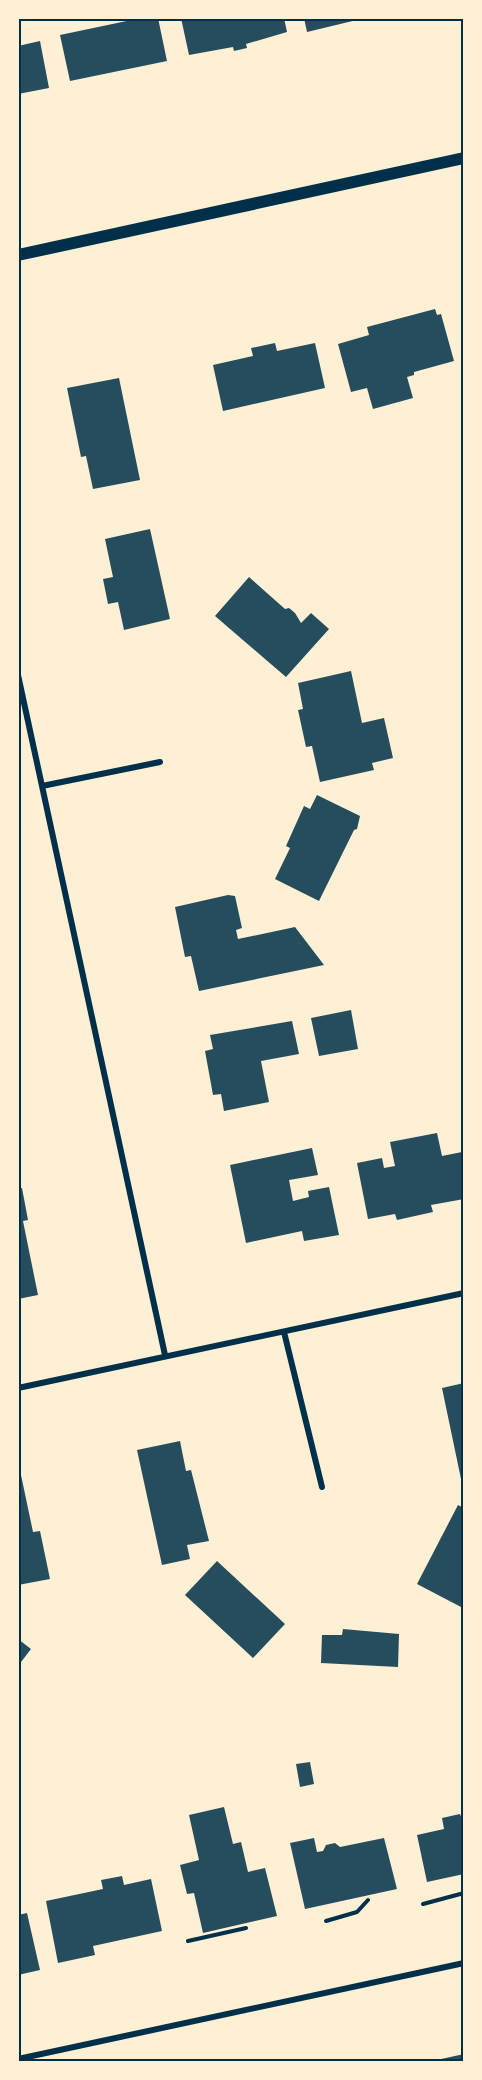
<svg xmlns="http://www.w3.org/2000/svg" width="482" height="2080" font-family="'Noto Sans',sans-serif">
<style>
.building{fill:#264d5e}
.lines{fill:none;stroke-linecap:round;stroke-linejoin:round}
.path{stroke:#003049;stroke-width:4}
.minor{stroke:#003049;stroke-width:6}
.secondary{stroke:#003049;stroke-width:12}
.neatline{fill:none;stroke:#003049;stroke-width:2}
</style>
<rect width="100%" height="100%" fill="#fdf0d5"/>
<path class="building" d="M141 18H158L167 61 70 81 60 35Z
M181 18H284L287 32 246 44 247 48 234 51 233 47 189 55Z
M304 18H361V19L307 32Z
M40 41 49 88 18 94V46Z
M435 309 437 315 441 314 454 361 414 372V375L407 377 413 398 373 409 367 388 351 392 338 344 369 335 367 327Z
M275 343 277 351 315 343 325 388 223 411 213 365 253 356 251 348Z
M119 378 140 480 93 489 86 456 81 457 67 388Z
M150 529 170 619 124 630 118 602 108 604 103 579 113 577 105 539Z
M249 577 285 609 289 608 295 613 301 623 311 613 329 629 286 677 215 616Z
M351 671 362 723 384 718 393 758 372 763 374 770 320 782 312 746 306 747 298 710 303 709 298 683Z
M317 795 360 816 357 829 354 830 319 901 275 879 290 848 286 846 304 806 310 809Z
M228 895 235 896 242 928 236 930 238 939 295 927 324 965 199 991 191 956 185 957 175 907Z
M351 1010 358 1049 319 1056 311 1018Z
M292 1021 299 1054 261 1061 269 1102 224 1111 221 1094 213 1095 205 1051 213 1049 210 1035Z
M437 1133 442 1156 462 1152 464 1199 431 1205 433 1212 397 1220 395 1214 368 1219 357 1163 382 1158 384 1168 395 1166 390 1142Z
M312 1148 318 1175 289 1180 293 1201 309 1197 308 1191 329 1187 339 1235 304 1241 302 1231 246 1243 230 1165Z
M22 1188 28 1220 23 1221 38 1295 18 1299V1189Z
M464 1383V1478L461 1479 442 1388Z
M180 1441 186 1471 191 1470 209 1541 187 1545 190 1559 162 1565 137 1450Z
M21 1475 33 1532 40 1531 50 1579 18 1585V1476Z
M458 1505 464 1508V1601L461 1607 417 1584Z
M217 1561 285 1624 253 1658 185 1595Z
M343 1629 399 1634 398 1667 321 1663 322 1635H342Z
M18 1639 31 1649 18 1666Z
M310 1762 314 1784 300 1787 296 1764Z
M224 1807 233 1844 241 1842 248 1872 265 1868 277 1916 203 1933 194 1893 187 1894 180 1865 199 1860 189 1815Z
M460 1814 464 1825V1874L427 1882 417 1835 444 1829 442 1818Z
M314 1838 317 1852 323 1851 326 1845 335 1843 340 1847 384 1838 397 1889 305 1909 290 1843Z
M122 1876 124 1885 151 1879 162 1931 93 1946 95 1955 58 1963 46 1901 103 1889 101 1880Z
M27 1913 40 1970 18 1975V1915Z
M464 2054V2062H433L432 2061Z"/>
<g class="lines">
<path class="path" d="M423 1904 464 1893
M326 1921 357 1912 368 1900
M188 1941 246 1928"/>
<path class="minor" d="M18 675 165 1355
M42 786 160 762
M284 1332 322 1487
M18 1388 464 1293
M18 2059 464 1963"/>
<path class="secondary" d="M18 255 464 158"/>
</g>
<rect width="482" height="2080" fill="none" stroke="#fdf0d5" stroke-width="39"/>
<rect x="20" y="20" width="442" height="2040" class="neatline"/>
</svg>
